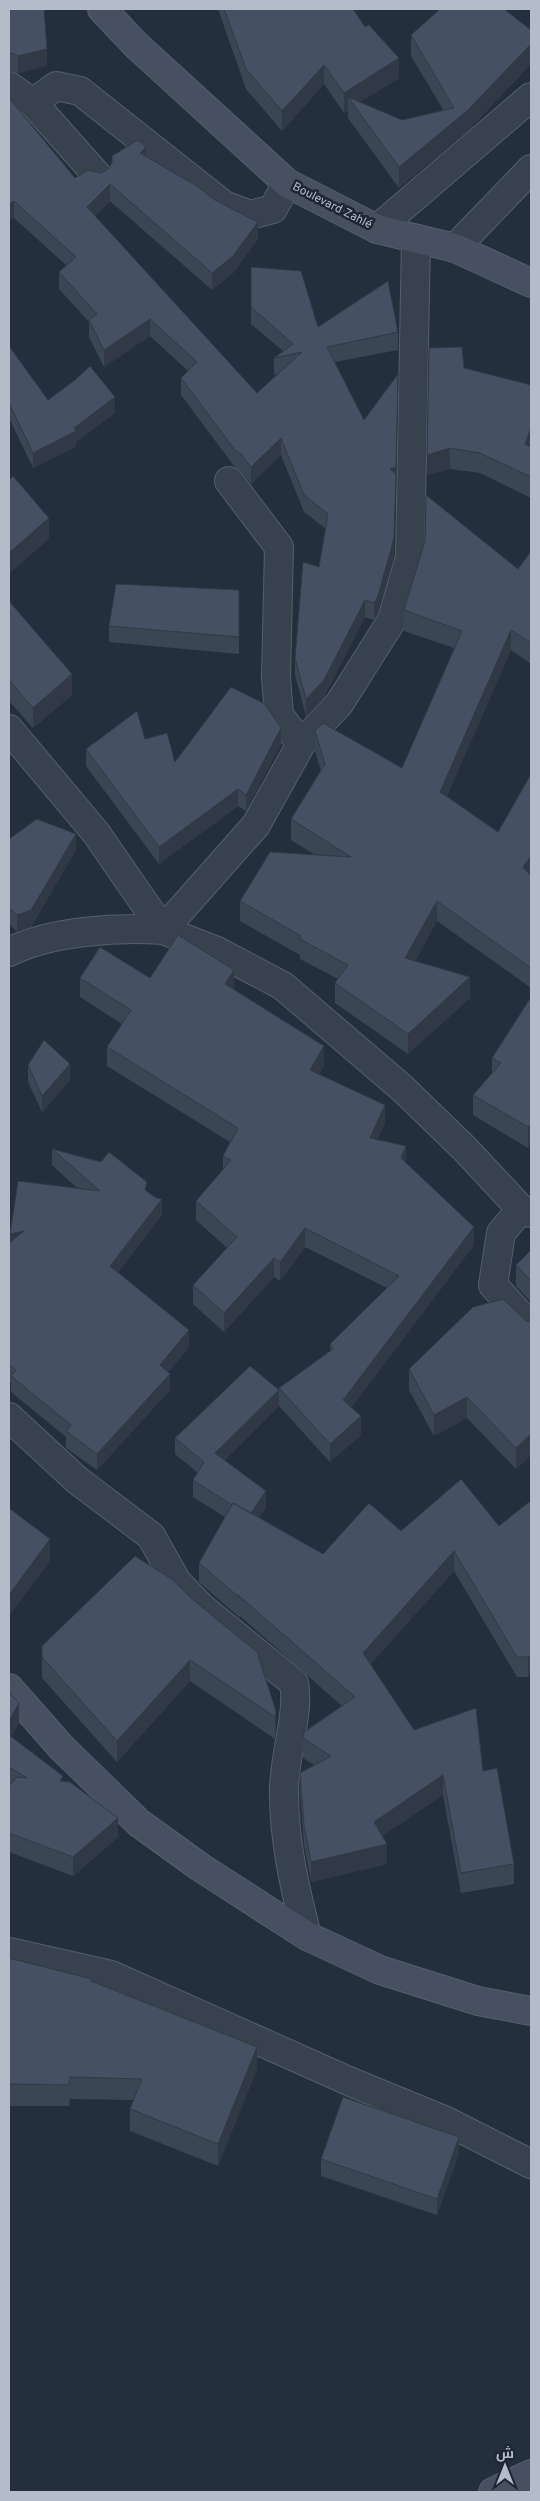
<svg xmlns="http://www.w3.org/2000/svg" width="540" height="2501" font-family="Overpass,Cairo,sans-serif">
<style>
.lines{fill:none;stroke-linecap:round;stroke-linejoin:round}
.street-casing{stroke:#565f6c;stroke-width:30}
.secondary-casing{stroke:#565f6c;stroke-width:30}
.street{stroke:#38414e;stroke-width:28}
.secondary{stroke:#465061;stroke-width:28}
.wall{fill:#3b4654}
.shaded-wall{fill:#303945}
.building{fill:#455162;stroke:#303945}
.labels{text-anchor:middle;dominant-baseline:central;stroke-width:5;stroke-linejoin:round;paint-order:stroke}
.street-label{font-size:12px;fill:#b4bcc9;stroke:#1d2633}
</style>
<rect width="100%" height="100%" fill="#242f3e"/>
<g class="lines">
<defs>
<path id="street" d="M9 86 33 103 56 86 80 91 224 205 250 215 273 209 287 183
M33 103 97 175
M377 229 531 97
M455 248 531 169
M9 729 96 833 163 930 217 951 283 986 402 1088 465 1149 521 1209 531 1213
M301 744 339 704 392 620 410 557 416 239
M9 952C51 931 117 927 163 930L256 825 301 744 279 715 276 677 279 547 229 481
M521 1209 501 1233 493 1285 531 1327
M9 1417 77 1480 151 1536 177 1582 201 1607 294 1683C300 1713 283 1759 284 1793 284 1842 295 1889 307 1936
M9 1952 111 1975 351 2082 446 2121 531 2164"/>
<path id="secondary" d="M102 9 136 45 287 183 377 229 455 248 531 283
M9 1688 61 1747 139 1823 200 1867 307 1936 380 1970 478 2001 531 2011
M493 2492 531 2474"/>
</defs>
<use href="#street" class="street-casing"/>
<use href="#secondary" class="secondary-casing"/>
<use href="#street" class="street"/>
<use href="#secondary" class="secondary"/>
</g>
<path class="wall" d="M9 9 47 66 18 73 11 71H9Z
M218 9H353L399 78 360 102 402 120 444 111 411 56V35L531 30V64L468 131 399 188 348 118V110L344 113 324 84 282 131 246 89Z
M9 98 75 178 100 173 146 157 258 239 233 273 212 290 110 201 95 216 257 393 278 374 274 375V358L283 351 251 324V267L318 327 398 332V350L335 362 394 555 378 614 374 620 365 617 324 697 306 716 295 675V658L319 567 326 529 304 512 281 455 251 484 241 472 234 466 181 395V378L188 371 150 336 104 367 89 337V322L59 289V272L67 266 14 218Z
M9 346 48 400 115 413 76 442V447L33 468 9 418Z
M464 368 531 385V498L480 473 450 469 427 475Z
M531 551V664L511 650 447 796 498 832 531 774V988L437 921 415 961 470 998 408 1054 335 1003V983L338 979 300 959V955L240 921V901L315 855 291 840V819L321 771 315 751V731L402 768 454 648 404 631V610L518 569Z
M239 590V654L109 642V626Z
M9 601 72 695 33 728 9 701Z
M145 739 175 762 281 744 246 811 238 806 159 864 86 766V749Z
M9 839 76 850 31 927 17 932 9 924Z
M80 978H150L234 989 233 990 324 1065 319 1074 385 1124 377 1139 406 1163 474 1245 351 1408 361 1435 330 1462 279 1406 225 1460 266 1508 259 1517 323 1554 401 1531 499 1526 531 1504V1675L528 1677H517L454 1571 370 1664 414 1730 483 1771 514 1864V1884L461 1893 443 1795 382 1836 387 1864 311 1882 304 1845 300 1793V1773L314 1765 303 1758V1738L342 1706 240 1616V1618L199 1582V1563L225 1517 193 1497V1480L198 1473 175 1454V1438L279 1390V1388L330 1351V1344L387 1288 305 1247 280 1281 274 1277 224 1332 193 1304V1285L227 1248 196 1220V1201L223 1170V1156L230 1142 107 1066V1047L122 1024 80 997Z
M531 997 528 1148 473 1115V1095L492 1073V1058Z
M28 1065 70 1080 42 1112 28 1082Z
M52 1149 147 1191 162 1215 118 1272 189 1347 168 1372 170 1390 97 1470 66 1448V1437L11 1392V1382L9 1381V1243L78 1189 52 1165Z
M531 1250V1302L516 1286V1265Z
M526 1321H531V1455L516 1469 467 1418 434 1436 409 1390V1369Z
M135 1556 276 1711V1732L275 1739 190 1681 117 1762 42 1678V1646Z
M9 1693 19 1723 11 1737 63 1781 118 1837 73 1876 9 1852Z
M9 1958 92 1981 257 2069 218 2166 130 2131V2109L133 2100 70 2099 69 2106H9Z
M459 2153 437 2215 321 2176V2159Z"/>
<path class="shaded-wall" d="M531 44V64L468 131 399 188V167Z
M47 49V66L18 73V56Z
M399 58V78L354 106 348 97V110L344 113V93Z
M324 65V84L282 131V111Z
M146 147V164L140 153Z
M110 184V201L87 224V207Z
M14 201V218L9 221V204Z
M258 222V239L233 273 212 290V273Z
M150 319V336L104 367V350Z
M398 391 394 555 378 614 374 620V603L390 469Z
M115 397V413L76 442V447L33 468V453L74 428Z
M531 428V448L525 444Z
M281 438V455L251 484V467Z
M450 448V469L427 475V455Z
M49 518V539L9 574V553Z
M365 600V617L324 697 306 716V699Z
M511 630V650L440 812V792Z
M72 674V695L33 728V708Z
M281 728V744L246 811V795Z
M238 789V806L159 864V847Z
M76 834V850L31 927 17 932V915Z
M531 856V877L523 867Z
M437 901V921L405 978V958Z
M234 970V989L225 1003V984Z
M470 977V998L408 1054V1034Z
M324 1046V1065L310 1088V1070Z
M70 1064V1080L42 1112V1096Z
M385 1105V1124L370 1156V1138Z
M531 1124V1145L528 1148V1127Z
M406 1146V1165L401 1158Z
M162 1199V1215L110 1283V1266Z
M474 1227V1245L343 1419V1400Z
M305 1228V1247L280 1281V1262Z
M24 1231 10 1251V1234Z
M274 1258V1277L224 1332V1313Z
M189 1330V1347L160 1382V1365Z
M170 1374V1390L97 1470V1454Z
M279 1390V1406L215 1470V1453Z
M467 1397V1418L434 1436V1415Z
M361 1416V1435L330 1462V1444Z
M531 1434V1455L516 1469V1448Z
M266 1491V1508L249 1532V1515Z
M50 1539V1561L9 1616V1595Z
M454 1551V1571L363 1673V1653Z
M531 1655V1675L528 1677V1657Z
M190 1660V1681L117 1762V1741Z
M19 1703V1723L9 1740V1721Z
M276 1711V1732L275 1739V1717Z
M443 1775V1795L374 1842V1822Z
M118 1818V1837L73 1876V1857Z
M387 1844V1864L311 1882V1862Z
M257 2047V2069L218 2166V2144Z
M459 2137V2153L437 2215V2199Z"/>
<path class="building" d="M9 9H44L47 49 18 56 11 53 9 54Z
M224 9H353L365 27 369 25 399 58 344 93 324 65 282 111 246 69Z
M440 9H504L531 30V44L468 110 399 167 348 97 402 120 454 108 411 35Z
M9 98 75 178 88 170 100 173 107 170 112 163V156L138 140 146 147 140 153 195 185 215 200 258 222 233 256 212 273 110 184 87 207 257 393 302 352 274 358 293 344 251 307V267L301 271 318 327 388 281 398 332 327 347 364 420 398 374 396 467 390 469 396 474 394 538 378 596 374 603 365 600 324 680 306 699 295 658 303 562 319 567 328 514 304 495 281 438 251 467 241 454 234 449 181 378 197 362 150 319 104 350 89 320 97 314 59 272 76 257 14 201 9 204Z
M9 346 48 400 75 380 90 366 115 397 74 428 76 431 33 453 9 403Z
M462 347 464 368 531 385V428L525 444 531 447V477L480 453 450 448 427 455 429 348Z
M13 476 49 518 9 553V480Z
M426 495 518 569 531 551V643L511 630 440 792 498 832 531 774V856L523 867 531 876V968L437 901 405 958 470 977 408 1034 335 983 348 965 300 939 301 936 240 901 270 852 351 857 291 819 325 764 315 731 323 723 402 768 462 631 404 610 425 541Z
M116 584 239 590V637L109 626Z
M9 601 72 674 33 708 9 680Z
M231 687 265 704 281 728 246 795 238 789 159 847 86 749 137 711 145 739 167 733 175 762Z
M37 819 76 834 31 910 17 915 9 908V839Z
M178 935 234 970 225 984 324 1046 310 1070 385 1105 370 1138 406 1146 401 1158 474 1227 343 1400 361 1416 330 1444 279 1388 333 1349 330 1344 399 1276 305 1228 280 1262 274 1258 224 1313 193 1285 237 1237 196 1201 231 1160 223 1156 238 1128 107 1047 131 1010 80 978 100 947 150 978Z
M531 997V1124L528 1127 473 1095 501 1063 492 1058Z
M44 1040 70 1064 42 1096 28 1065Z
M52 1149 101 1162 109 1152 147 1182 145 1190 156 1198 162 1199 110 1266 189 1330 160 1365 170 1374 97 1454 66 1431 71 1425 11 1376 16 1370 9 1365V1243L24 1231 10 1234 18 1181 100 1191Z
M531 1250V1281L516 1265Z
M503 1299 526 1321H531V1434L516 1448 467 1397 434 1415 409 1369 473 1307Z
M250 1366 279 1390 215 1453 266 1491 251 1513 233 1503 232 1505 193 1480 204 1462 175 1438Z
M461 1479 499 1526 529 1502 531 1504V1655L528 1657H517L454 1551 363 1653 414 1730 476 1708 483 1771 497 1768 514 1864 461 1873 443 1775 374 1822 387 1844 311 1862 304 1825 300 1773 331 1756 303 1738 304 1732 355 1697 238 1595 240 1598 199 1563 233 1503 323 1554 369 1503 401 1531Z
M9 1508 50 1539 9 1595Z
M135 1556 173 1580 191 1598 257 1652 276 1711 275 1717 190 1660 117 1741 42 1657V1646Z
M9 1693 19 1703 9 1721Z
M9 1735 63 1776 60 1781 70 1782 118 1818 73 1857 9 1833V1786L17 1777 27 1778 9 1767Z
M9 1958 92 1979 91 1981 257 2047 218 2144 130 2109 142 2079 70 2077 69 2085 9 2084Z
M343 2097 459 2137 437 2199 321 2159Z"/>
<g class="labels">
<g class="street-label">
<text transform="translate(332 206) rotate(27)">Boulevard Zahlé</text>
</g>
</g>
<rect width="540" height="2501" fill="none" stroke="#b4bcc9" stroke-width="20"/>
<g transform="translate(505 2466)" stroke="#1d2633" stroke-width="4" paint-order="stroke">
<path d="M0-4L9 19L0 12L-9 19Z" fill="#b4bcc9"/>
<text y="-8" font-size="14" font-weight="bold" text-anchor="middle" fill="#b4bcc9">ش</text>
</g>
</svg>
